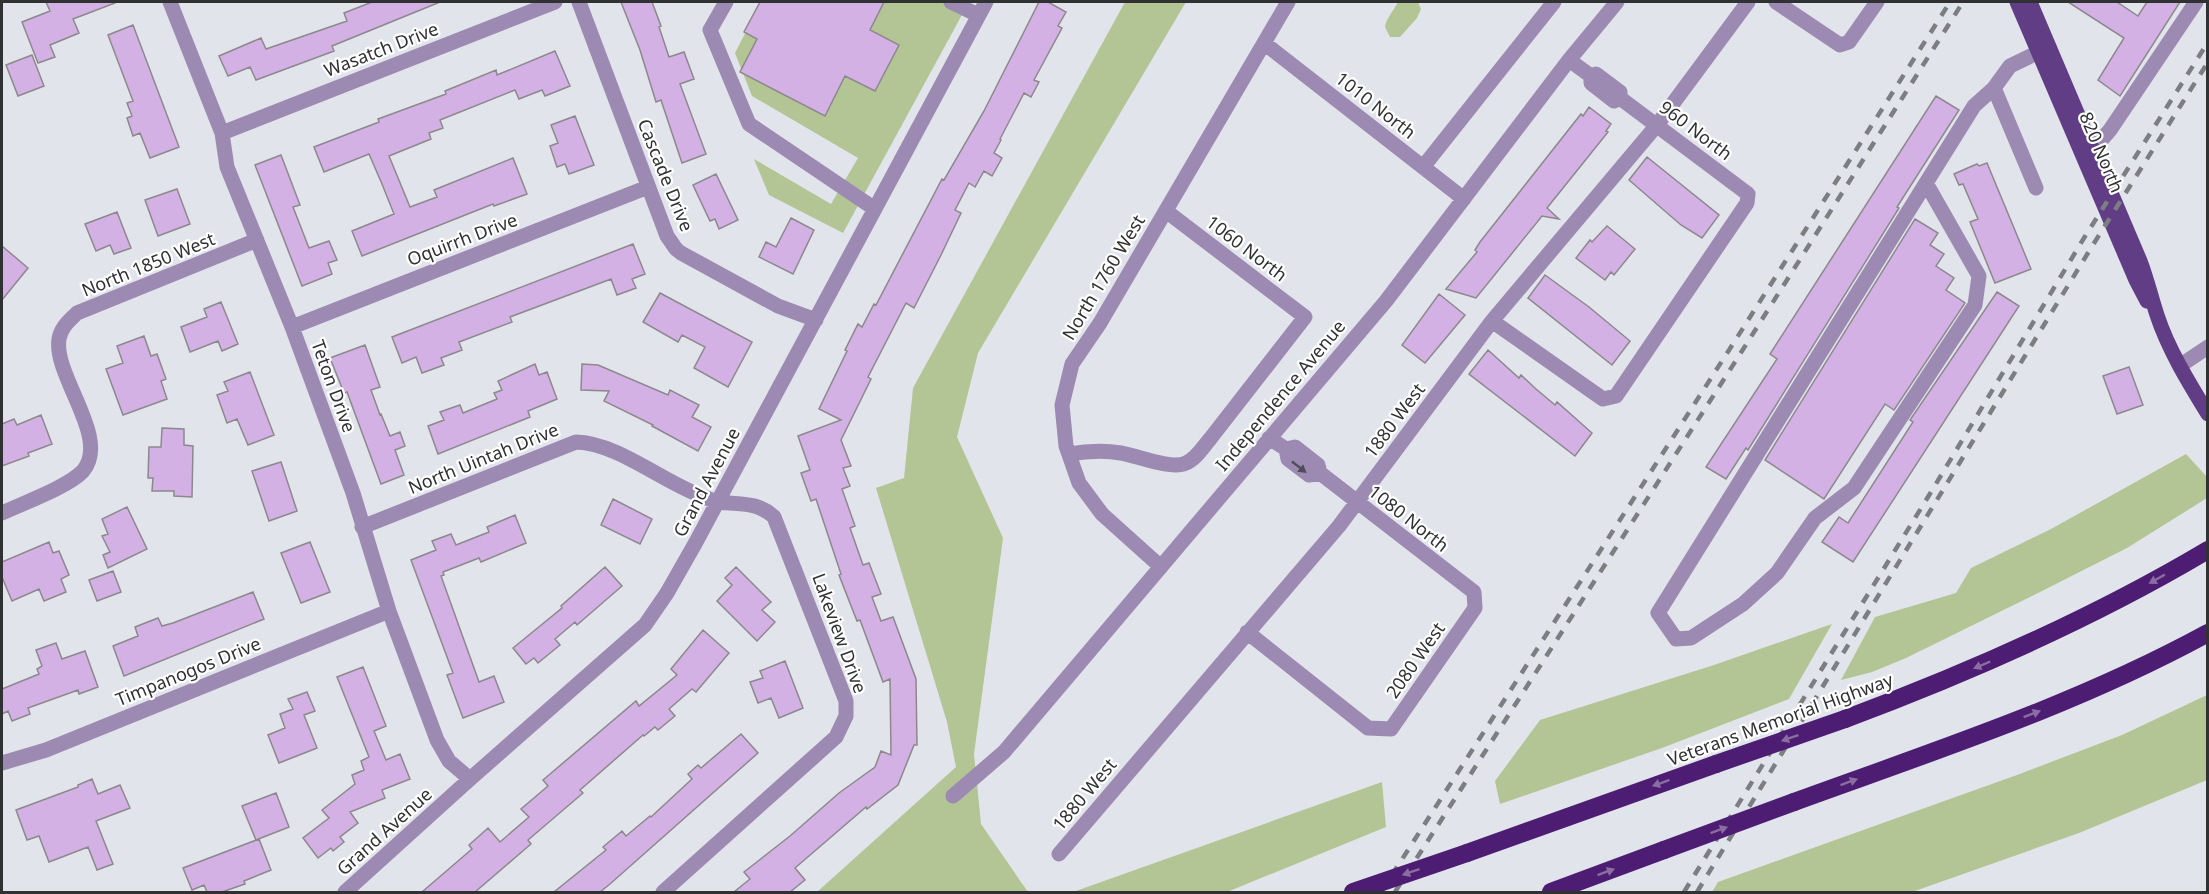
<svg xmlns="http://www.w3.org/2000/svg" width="2209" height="894" font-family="'Noto Sans',sans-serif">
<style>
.green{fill:#b3c594}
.building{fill:#d3b1e4;stroke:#8c888d;stroke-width:1.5}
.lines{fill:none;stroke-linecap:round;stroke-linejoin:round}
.minor{stroke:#9c8ab2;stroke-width:15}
.major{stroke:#603d84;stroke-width:15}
.highway{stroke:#4c1d72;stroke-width:18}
.rail{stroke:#7c7e82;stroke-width:4.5;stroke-dasharray:10 10;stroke-linecap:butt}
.highway-bridge{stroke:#4c1d72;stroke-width:18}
.oneway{fill:#504c59}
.oneway2{fill:#8b6ca3}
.labels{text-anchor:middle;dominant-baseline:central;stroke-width:4.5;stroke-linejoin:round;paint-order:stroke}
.street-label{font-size:18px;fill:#303133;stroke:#fff}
</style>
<rect width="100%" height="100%" fill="#e2e4eb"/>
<path class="green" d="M761 2H969L843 233 769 195 754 159 831 204 858 158 752 96 735 53Z
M1125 2H1186L978 353 957 437 1003 538 974 754 981 824 1028 892H817L956 767 947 722 876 488 904 478 913 388Z
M1398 2H1418L1421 9 1417 18 1400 37H1390L1385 27C1386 19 1394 10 1398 2Z
M2186 454 2207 477V498L2127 548 2040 592 1906 658 1872 672 1841 680 1875 617 1956 593 1971 568 2051 529Z
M1832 624 1789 699 1662 748 1500 804 1495 781 1540 720 1714 665Z
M2207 695V780L2079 833 1912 892H1712L1718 882 2017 775 2122 735Z
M1382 782 1386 827 1227 892H1073Z"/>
<path class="building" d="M46 2H115V3L73 19 79 33 50 45 55 57 38 63 22 22 50 11Z
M372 2H440L332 46 334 51 256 80 250 67 228 76 219 56 261 38 266 49 347 21 344 13Z
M621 2H652L661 26 659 27 669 57 684 52 694 79 680 84 706 154 682 163 661 100 656 102 640 50Z
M760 2H884L870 30 899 45 875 91 845 76 825 116 740 72 757 39 744 32Z
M1039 2H1048L1066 12 1058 26 1062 28 1034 80 1039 82 1031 97 1024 93 1000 139 1001 140 994 153 1002 158 992 176 984 171 975 187 969 183 955 210 961 213 941 255 914 308 906 303 868 377 871 379 841 440 851 466 843 468 850 486 842 489 855 526 850 528 863 565 869 563 881 594 872 597 881 621 893 617 916 679 917 745H914L898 785 867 809 866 807 795 868 805 880 790 892H734L750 879 744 872 790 836 839 793 875 767 881 751 891 755 890 679 883 682 860 620 857 621 839 575 841 574 816 499 811 501 801 473 810 470 798 436 841 420 819 409 847 351 845 350 858 324 862 327 874 304 876 305 942 179 944 180 984 111Z
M2068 2H2117L2138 16 2147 2H2180L2120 96 2098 80 2124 38Z
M133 25 179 147 150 158 140 133 133 136 127 118 132 116 127 103 133 101 108 35Z
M555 51 570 86 545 96 542 90 519 99 515 90 440 120 443 128 429 133 431 139 389 156 410 207 437 197 434 190 513 158 527 194 494 206 493 204 362 256 352 231 394 214 382 184 369 154 324 172 314 147 379 122 378 119 446 94 445 91 496 70 497 75Z
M32 55 44 86 18 96 6 65Z
M1936 96 1959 110 1897 207 1899 208 1748 450 1746 448 1726 479 1706 467 1777 359 1770 354Z
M1589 107 1611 124 1606 131 1608 132 1547 208 1559 219 1542 216 1476 298 1446 289 1477 252 1475 250 1480 242 1581 114 1583 116Z
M575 116 594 165 569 174 565 164 557 167 550 146 558 143 551 125Z
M281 155 300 205 293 207 309 248 329 241 337 260 328 263 332 274 302 286 255 165Z
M1647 157 1719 215 1702 238 1681 225 1629 180Z
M1987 163 2031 269 1995 283 1970 222 1978 219 1963 184 1959 185 1954 174 1977 164 1979 166Z
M716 174 738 220 719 229 715 219 710 221 693 185Z
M177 189 190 224 158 236 145 200Z
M117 212 131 248 114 254 110 245 96 251 85 224Z
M791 218 814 230 793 274 759 257 766 242 776 247Z
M1915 219 1938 233 1930 245 1944 254 1936 266 1954 278 1946 290 1965 303 1894 410 1885 404 1824 499 1765 460Z
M1607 226 1635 249 1614 275 1611 272 1605 280 1576 258 1590 240 1592 242Z
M633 244 645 274 632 279 636 288 617 295 611 279 510 317 512 322 459 342 462 350 441 358 444 365 422 373 416 357 402 363 392 337Z
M2 246 28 268 2 300Z
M1545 275 1589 307 1630 341 1612 365 1528 298Z
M1997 292 2019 306 1853 562 1822 542 1839 517 1848 523 1913 422 1910 420Z
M660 293 752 342 728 387 694 368 705 347 682 335 678 342 643 322Z
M1439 294 1465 315 1425 363 1402 345Z
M221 302 238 344 222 351 218 341 190 352 181 327 207 317 204 309Z
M144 336 151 356 157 354 166 379 161 381 167 399 123 415 106 369 123 363 117 346Z
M365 345 380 387 371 390 380 415 381 414 390 436 400 432 405 446 395 450 404 475 381 484 347 392 344 393 330 358Z
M1488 350 1519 378 1521 375 1536 389 1555 405 1557 402 1592 433 1575 456 1469 374Z
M535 364 539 375 547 372 557 399 528 411 530 417 438 454 428 426 444 420 440 412 460 405 463 413 497 399 494 393 502 390 498 381Z
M582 364 598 365 668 395 670 390 699 405 692 417 711 427 698 451 652 426 653 425 604 401 609 391 581 390Z
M2129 367 2143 405 2117 414 2103 376Z
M250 372 274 435 248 445 237 419 227 423 217 395 228 391 224 382Z
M41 415 52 444 28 453 29 456 2 466V424L14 419 17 425Z
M162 428 184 429V445L193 446 192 497 174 496V491H152L153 478H148L149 447H161Z
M281 462 297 511 269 521 252 471Z
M613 499 652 519 640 544 601 525Z
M127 507 147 549 108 568 103 555 110 552 102 536 108 534 102 519Z
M515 515 526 543 481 562 479 558 443 572 444 575 441 576 479 682 494 676 504 702 463 718 447 675 453 673 411 560 436 550 432 541 451 534 456 545 489 532 487 527Z
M49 542 53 553 59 551 69 575 61 579 66 592 44 601 39 589 12 601 2 577V562Z
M310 542 330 592 301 603 281 553Z
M605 567 622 586 577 625 575 622 555 639 560 645 538 663 534 658 526 664 513 648 562 608 561 606Z
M736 567 771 602 762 610 775 622 757 641 717 601 732 585 725 578Z
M113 571 121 592 97 601 89 580Z
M253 592 264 619 124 676 113 646 138 636 135 627 158 618 162 626 173 623Z
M703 630 729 653 696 692 692 689 669 709 675 716 658 730 655 727 644 736 643 735 580 790 583 793 528 840 531 844 475 892H422L472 849 469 845 488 828 500 842 529 817 521 809 548 786 543 780 636 701 639 706 677 675 671 669Z
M56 643 62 659 85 651 98 687 79 694 78 690 28 708 30 714 12 721 8 711 2 714V689L39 674 37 669 42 666 36 650Z
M785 661 803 708 779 718 771 698 758 703 750 682 763 678 760 671Z
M363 667 386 726 374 731 386 760 400 754 410 779 382 790 385 798 350 812 358 823 340 837 344 842 333 851 331 848 318 858 303 838 329 818 322 810 355 784 352 775 364 770 361 761 369 757 337 677Z
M307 692 315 711 304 715 317 748 279 763 268 735 285 728 280 714 293 709 288 699Z
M741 734 758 753 610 884 600 892H554L606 850 603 847 622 831 626 836 650 816 651 817 692 779 688 774 698 765 701 768Z
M92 779 98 794 120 785 130 808 96 821 113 864 97 870 88 847 49 862 39 836 27 840 16 810 78 787V785Z
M276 793 289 827 256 840 242 806Z
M259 839 271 870 244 881 245 884 222 892H207L204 885 192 890 183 868Z"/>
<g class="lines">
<path class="minor" d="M170 2 222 133 227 167 292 327 353 493 389 611 437 740 449 761 470 779
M579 2 667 236 676 249 681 253 778 306 816 320
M726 2 710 30 749 124 875 209
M951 2 978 15
M1776 2 1840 45 1849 42 1877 2
M1264 43 1464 199
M1569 60 1591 76V83L1614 101 1620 98
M222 133 555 2
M2091 145 2103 138 2110 130 2196 2
M1423 167 1554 2
M1926 183 1979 276 1975 305 1854 488 1815 518 1777 573 1743 604 1691 638 1676 639 1658 613 1974 106 1994 88
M2036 188 1994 88 2010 66 2049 47
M1492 321 1603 399 1616 396 1747 203 1748 194 1620 98V92L1596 74 1591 76
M292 327 648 187
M2181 365 2208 347
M1286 449 1288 459 1309 475 1320 473
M1069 454C1087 451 1103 450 1121 453 1138 456 1171 470 1186 463 1196 459 1203 447 1210 439L1305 317 1166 211
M2 513C23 503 68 487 83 471 111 438 53 376 59 339 61 327 69 321 77 313L257 240
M362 527 576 442C616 443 659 479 697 494 704 497 712 501 719 502 740 505 757 501 774 517L846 701V716L836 737 663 892
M1161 567 1102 514 1079 483 1066 446 1062 405 1072 364 1100 323 1288 2
M1247 632 1368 728 1391 729 1475 608 1474 592 1320 473 1318 465 1295 447 1286 449 1269 438
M2 763 46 750 389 611
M953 796 1004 752 1386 301 1569 60 1617 2
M1059 854 1339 526 1492 321 1657 125 1748 2
M345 892 470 779 645 625 667 593 696 542 986 2"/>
<path class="major" d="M2017 2 2136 280 2147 301
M2030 2 2140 261C2147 279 2151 297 2157 315 2168 349 2189 383 2208 414"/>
<path class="highway" d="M1845 719C1971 672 2092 619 2208 550
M1794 802C1934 751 2076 705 2208 633
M1467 853 1716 764
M1551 892 1664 850"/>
<path class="rail" d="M1381 892 1731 347 1950 2
M1395 892 1735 362 1963 2
M1684 892 1928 497 2084 238 2208 42
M1697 892 2091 248 2208 62"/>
<path class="highway-bridge" d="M1716 764 1845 719
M1664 850 1794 802
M1353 892 1467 853"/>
</g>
<defs><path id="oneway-solid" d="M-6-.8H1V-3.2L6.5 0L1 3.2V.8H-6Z" transform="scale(1.5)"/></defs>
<use class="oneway" href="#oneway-solid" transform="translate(1299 467) rotate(38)"/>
<g class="oneway2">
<use href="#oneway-solid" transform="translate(2157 579) rotate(151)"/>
<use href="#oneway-solid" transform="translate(1982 665) rotate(157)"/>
<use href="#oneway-solid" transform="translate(2032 714) rotate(-21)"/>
<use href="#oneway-solid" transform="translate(1790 738) rotate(161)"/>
<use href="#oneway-solid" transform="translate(1849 782) rotate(-20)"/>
<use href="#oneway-solid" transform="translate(1661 783) rotate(160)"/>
<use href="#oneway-solid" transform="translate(1719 830) rotate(-20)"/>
<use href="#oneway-solid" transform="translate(1411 872) rotate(161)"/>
<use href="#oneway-solid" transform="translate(1606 872) rotate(-20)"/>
</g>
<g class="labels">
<g class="street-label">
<text transform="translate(381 49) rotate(-21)">Wasatch Drive</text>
<text transform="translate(1376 105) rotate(38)">1010 North</text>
<text transform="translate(1696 130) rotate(37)">960 North</text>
<text transform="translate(2102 152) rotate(67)">820 North</text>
<text transform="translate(666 175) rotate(68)">Cascade Drive</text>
<text transform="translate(462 239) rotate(-21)">Oquirrh Drive</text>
<text transform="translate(1247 248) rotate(37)">1060 North</text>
<text transform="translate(148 264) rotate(-22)">North 1850 West</text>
<text transform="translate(1103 277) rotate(-59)">North 1760 West</text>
<text transform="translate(334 386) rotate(70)">Teton Drive</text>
<text transform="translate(1280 395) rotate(-50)">Independence Avenue</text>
<text transform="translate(1394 420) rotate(-53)">1880 West</text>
<text transform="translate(483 458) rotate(-22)">North Uintah Drive</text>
<text transform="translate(706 482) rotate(-62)">Grand Avenue</text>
<text transform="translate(1409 518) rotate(38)">1080 North</text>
<text transform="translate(840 633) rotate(70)">Lakeview Drive</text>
<text transform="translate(1415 660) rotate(-55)">2080 West</text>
<text transform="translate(188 671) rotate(-22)">Timpanogos Drive</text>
<text transform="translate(1780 719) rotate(-20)">Veterans Memorial Highway</text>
<text transform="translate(1084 794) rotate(-50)">1880 West</text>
<text transform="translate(384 831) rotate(-42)">Grand Avenue</text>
</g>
</g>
<rect width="2209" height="894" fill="none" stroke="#303133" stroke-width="6"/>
</svg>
